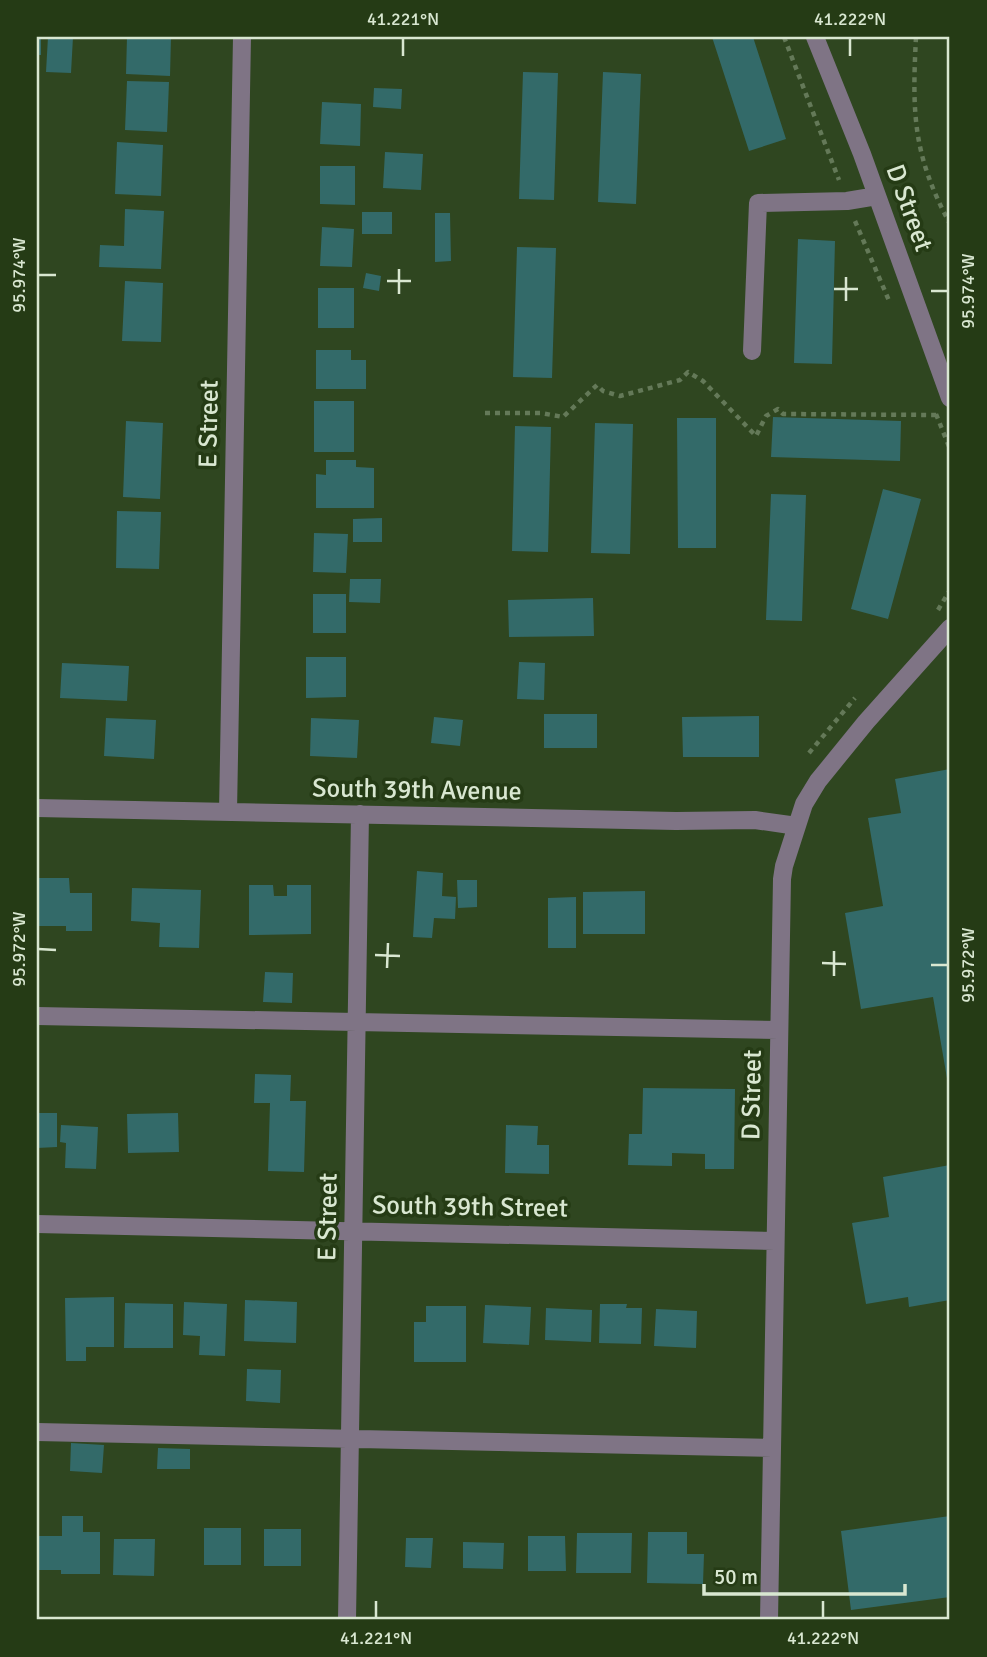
<svg xmlns="http://www.w3.org/2000/svg" width="987" height="1657" font-family="Signika,sans-serif">
<style>
.building{fill:#336a69}
.lines{fill:none;stroke-linecap:round;stroke-linejoin:round}
.path{stroke:#647958;stroke-width:4.5;stroke-dasharray:5 5;stroke-linecap:butt}
.minor{stroke:#7f7485;stroke-width:18}
.ticks{fill:none;stroke:#d9e7d1;stroke-width:2.5}
.labels{text-anchor:middle;dominant-baseline:central;stroke-width:7;stroke-linejoin:round;paint-order:stroke}
.street-label{font-size:26px;fill:#d9e7d1;stroke:#253b15}
.neatline{fill:none;stroke:#d9e7d1;stroke-width:2.5}
.ticks-label{font-size:18px;text-anchor:middle;fill:#d9e7d1}
</style>
<rect width="100%" height="100%" fill="#2f4620"/>
<path class="building" d="M37 37H41V55H37Z
M48 37H73L71 73 46 72Z
M127 37H171L170 76 126 74Z
M712 37H753L786 139 749 151Z
M523 72 558 73 554 200 519 199Z
M603 72 641 74 636 204 598 202Z
M127 81 169 82 167 132 125 130Z
M374 88 402 89 401 109 373 107Z
M322 102 361 104 360 146 320 144Z
M117 142 163 145 161 196 115 194Z
M385 152 423 154 421 190 383 188Z
M320 166H355V205L320 204Z
M125 209 164 211 161 269 99 267 100 245 124 246Z
M362 212H392V234H362Z
M435 213H450L451 261 435 262Z
M322 227 354 229 352 267 320 266Z
M798 239 835 241 832 364 794 363Z
M517 247 556 248 552 378 513 377Z
M366 273 381 276 379 291 363 288Z
M125 281 163 283 161 342 122 341Z
M318 288H354V328H318Z
M316 350H351V360H366V389H316Z
M314 401H354V452H314Z
M773 417 901 421 900 461 771 457Z
M677 418H716V548H678Z
M126 421 163 423 160 499 123 497Z
M595 423 633 424 630 554 591 553Z
M515 426 551 427 548 552 512 551Z
M326 460H356V467L374 468V508H316V474L326 475Z
M883 489 921 499 888 619 851 609Z
M771 494 806 495 802 621 766 620Z
M117 511 161 512 159 569 116 568Z
M382 518V542H353V519Z
M314 533 348 534 346 573 313 572Z
M350 579H381L380 603 349 602Z
M313 594H346V633H313Z
M593 598 594 636 509 637 508 600Z
M306 657H346V697L306 698Z
M519 662 545 663 544 700 517 699Z
M62 663 129 666 127 701 60 698Z
M544 714H597V748H544Z
M759 716V757H683L682 717Z
M434 717 463 720 460 746 431 743Z
M106 718 156 720 154 759 104 756Z
M311 718 359 720 357 758 310 756Z
M950 769V1089L949 1090 933 997 861 1009 845 913 883 906 868 818 901 813 895 779Z
M417 871 443 873 442 896 456 897 455 919 434 918 432 938 413 937Z
M37 878H69L70 893H92V931H66V926H37Z
M457 880H477V907L458 908Z
M249 885H273L274 896H287V885H311V934L249 935Z
M132 888 201 890 199 948 159 947 160 923 131 921Z
M645 891V934H583V892Z
M576 897V948H548V898Z
M265 972 293 973 292 1003 263 1002Z
M255 1074 291 1075 290 1101H306L304 1172 268 1171 270 1103H254Z
M643 1088 735 1089 734 1169H705V1154L672 1153V1166L628 1165 629 1134H642Z
M37 1113H57V1147L37 1148Z
M178 1113 179 1152 128 1153 127 1114Z
M61 1125 98 1127 96 1169 65 1168 66 1143 60 1142Z
M506 1125 538 1126 537 1145H549V1174L505 1173Z
M950 1165V1300L909 1307 908 1297 866 1304 852 1223 889 1217 883 1177Z
M114 1297V1347H86V1361H66L65 1298Z
M245 1300 297 1302 296 1343 244 1341Z
M184 1302 227 1304 225 1356 199 1355 200 1336 183 1335Z
M125 1303 173 1304V1348H124Z
M600 1304H627L626 1308H642L641 1344 599 1343Z
M485 1305 531 1307 529 1345 483 1343Z
M426 1306H466V1362H414V1322H426Z
M546 1308 592 1310 591 1342 545 1340Z
M656 1309 697 1311 696 1348 654 1346Z
M247 1369 281 1370 280 1403 246 1401Z
M71 1443 104 1445 102 1473 70 1471Z
M158 1448 190 1449V1469H157Z
M62 1516H83V1532H100V1574H61V1570H39V1536H62Z
M950 1516V1597L851 1610 841 1531Z
M204 1528H241V1565H204Z
M264 1529H301V1566H264Z
M648 1532H687V1554H704L703 1584 647 1583Z
M577 1533H632L631 1573H576Z
M528 1536H565L566 1571H528Z
M406 1538H433L431 1568 405 1567Z
M114 1539H155L154 1576 113 1575Z
M463 1542 504 1543 503 1569 463 1568Z"/>
<g class="lines">
<path class="path" d="M784 37 839 180
M916 37C912 114 913 155 950 224
M855 221 890 303
M485 413H541L563 417 597 385 603 391 620 396 680 380 688 372 703 381 756 436 766 416 778 409 783 414 939 415
M936 414 950 449
M938 610 950 590
M809 753 855 698"/>
<path class="minor" d="M815 37 862 154 950 398
M752 351 758 203 847 201 877 196
M37 808 676 821 755 820 797 826
M228 812 242 37
M37 1016 779 1030
M37 1224 775 1241
M37 1432 772 1448
M347 1620 360 814
M769 1620 782 879 784 866 804 804 818 781 866 722 950 628"/>
</g>
<path class="ticks" d="M403 56V38M850 56V38M38 275H56M387 281H411M834 289H858M931 291H948M399 294V269M846 301V277M38 949 56 950M375 955 400 956M822 963 846 964M931 965H948M387 968 388 943M834 976V951M376 1618V1601M823 1618V1601"/>
<g class="labels">
<g class="street-label">
<text transform="translate(909 208) rotate(70)">D Street</text>
<text transform="translate(209 424) rotate(-89)">E Street</text>
<text transform="translate(417 790) rotate(1)">South 39th Avenue</text>
<text transform="translate(752 1095) rotate(-89)">D Street</text>
<text transform="translate(470 1207) rotate(1)">South 39th Street</text>
<text transform="translate(328 1217) rotate(-89)">E Street</text>
</g>
</g>
<rect width="987" height="1657" fill="none" stroke="#253b15" stroke-width="77"/>
<path d="M704 1584v10h201v-10" fill="none" stroke="#d9e7d1" stroke-width="3.5"/>
<text x="714" y="1584" font-size="21" fill="#d9e7d1" stroke="#253b15" stroke-width="5" paint-order="stroke">50 m</text>
<rect x="38" y="38" width="910" height="1580" class="neatline"/>
<g class="ticks-label">
<text x="403" y="25">41.221°N</text>
<text x="850" y="25">41.222°N</text>
<text transform="translate(19 275) rotate(-90)" y="6">95.974°W</text>
<text transform="translate(968 291) rotate(-90)" y="6">95.974°W</text>
<text transform="translate(19 949) rotate(-90)" y="6">95.972°W</text>
<text transform="translate(968 965) rotate(-90)" y="6">95.972°W</text>
<text x="376" y="1644">41.221°N</text>
<text x="823" y="1644">41.222°N</text>
</g>
</svg>
